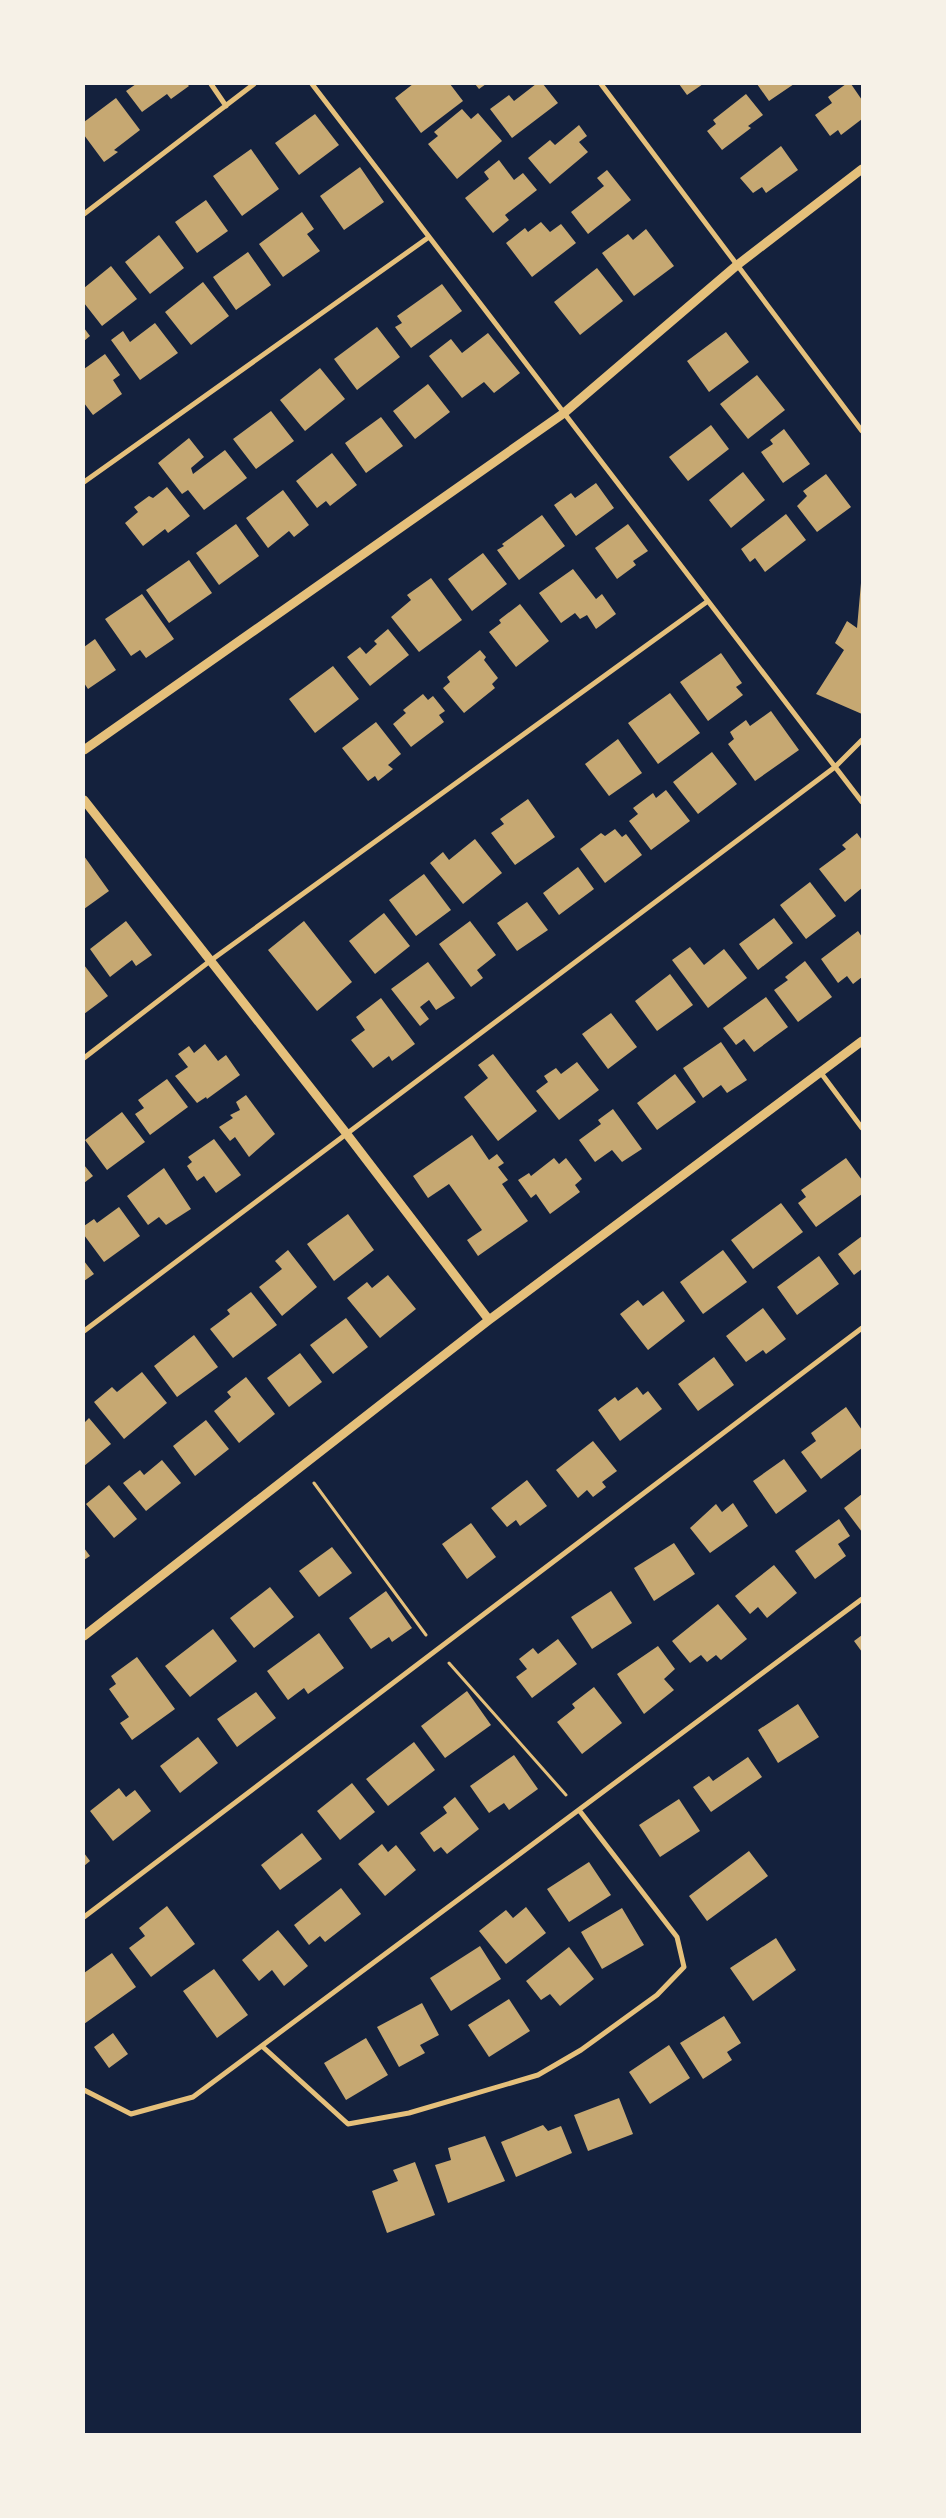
<svg xmlns="http://www.w3.org/2000/svg" width="946" height="2518" font-family="Quicksand,sans-serif">
<style>
.building{fill:#c6a872}
.lines{fill:none;stroke-linecap:round;stroke-linejoin:round}
.path{stroke:#e5c07b;stroke-width:3}
.minor{stroke:#e5c07b;stroke-width:5}
.tertiary{stroke:#e5c07b;stroke-width:9}
</style>
<rect width="100%" height="100%" fill="#14213d"/>
<path class="building" d="M136 84H187L189 86 171 99 167 94 142 112 126 91Z
M413 84H450L463 101 421 133 395 98Z
M475 84H486L479 89Z
M536 84H543L558 103 512 138 490 109 509 95 514 101Z
M679 84H703L687 95Z
M757 84H794L769 101Z
M846 84H851L862 100V119L841 135 838 130 830 136 815 115 832 103 828 97Z
M746 94 763 115 748 126 751 128 722 150 707 131 716 124 713 120Z
M116 98 140 130 114 150 118 152 104 162 84 135V122Z
M462 109 471 119 478 113 502 141 457 179 428 144 438 136 434 132Z
M315 114 339 145 299 175 275 143Z
M579 125 587 136 579 142 588 152 550 184 528 158 550 140 555 145Z
M781 146 798 170 766 193 762 187 753 193 740 178Z
M251 149 279 189 242 216 213 176Z
M499 160 514 180 523 173 537 190 505 215 509 220 493 233 465 198 489 179 484 172Z
M360 167 384 202 344 230 320 196Z
M607 170 631 200 588 234 571 212 604 186 597 178Z
M206 200 228 231 197 253 175 222Z
M302 212 314 229 307 234 320 251 283 277 259 244Z
M541 222 550 232 561 224 576 243 532 277 506 243 525 228 528 232Z
M646 229 674 266 634 296 602 253 628 234 633 240Z
M159 235 184 268 150 294 125 262Z
M248 252 271 285 236 310 213 277Z
M111 266 137 299 102 326 84 303V288Z
M597 268 623 301 580 335 554 302Z
M203 282 229 316 191 345 165 312Z
M442 284 462 311 411 348 395 327 402 323 397 316Z
M155 323 178 353 140 380 111 340 123 331 130 342Z
M377 327 400 357 357 390 334 359Z
M84 328 90 336 84 341Z
M726 332 749 362 709 392 687 361Z
M488 333 520 373 494 393 484 382 462 398 429 356 451 339 462 353Z
M105 354 120 375 113 380 122 394 93 415 84 403V369Z
M320 368 345 399 305 431 280 400Z
M757 375 785 410 748 439 720 404Z
M428 384 450 412 415 439 393 411Z
M271 411 294 441 256 469 233 439Z
M381 417 403 446 366 473 345 443Z
M711 425 729 449 688 481 669 457Z
M784 429 810 464 783 483 761 452 773 444 770 440Z
M189 438 204 457 191 468 193 474 225 450 247 478 204 510 188 490 182 494 158 463Z
M332 453 357 485 330 506 326 501 317 508 296 481Z
M743 472 765 500 731 528 709 500Z
M826 474 851 507 817 532 797 506 807 496 803 491Z
M596 483 614 508 576 536 554 505 571 493 575 498Z
M167 487 190 516 168 533 165 529 143 546 125 523 138 512 134 507 149 496 153 498Z
M283 490 309 525 294 537 289 531 268 548 246 518Z
M786 514 806 540 765 572 755 558 750 562 741 549Z
M542 515 565 546 519 580 497 550 504 546 502 544Z
M236 524 259 556 219 585 196 553Z
M628 524 648 551 633 561 636 565 617 579 595 548Z
M483 553 507 584 472 611 448 579Z
M189 560 212 593 169 623 146 590Z
M573 569 596 599 602 594 616 614 596 629 587 615 580 619 575 613 561 623 539 593Z
M431 578 462 620 419 652 391 617 411 600 407 595Z
M861 583H862V714L816 694 844 650 835 643 847 621 857 628Z
M142 594 174 639 146 658 140 650 131 656 105 619Z
M520 604 549 641 516 667 489 632 501 623 499 620Z
M388 629 409 655 370 686 347 657 360 647 366 654 377 644 374 641Z
M95 639 116 670 88 689 84 683V647Z
M480 650 486 657 484 660 498 678 492 684 495 688 464 713 443 688 450 682 447 677Z
M721 653 742 683 736 687 743 695 708 721 680 682Z
M333 666 359 699 315 733 289 699Z
M670 693 700 733 658 764 628 723Z
M423 694 428 700 433 696 445 711 439 715 444 722 411 747 393 724 406 713 403 710Z
M771 711 799 750 755 781 728 744 734 739 730 732 746 720 750 726Z
M376 722 401 754 388 765 393 769 378 781 375 776 368 781 342 748Z
M618 739 642 773 609 796 585 764Z
M712 752 737 784 698 814 673 782Z
M666 790 690 821 651 850 629 821 638 814 633 808 653 793 656 798Z
M528 799 555 837 515 865 491 833 504 824 500 819Z
M615 829 622 837 626 834 642 855 605 883 580 849 601 833 605 836Z
M857 833 862 840V888L845 902 819 869 846 849 842 845Z
M475 839 502 873 463 904 430 863 443 852 449 860Z
M84 856 109 891 84 909Z
M578 867 594 889 559 915 543 893Z
M424 874 451 910 416 936 389 900Z
M810 882 836 916 806 939 780 905Z
M527 902 548 930 517 951 497 923Z
M384 913 410 946 375 974 349 941Z
M774 918 793 943 758 970 739 944Z
M126 921 152 955 136 966 132 960 110 977 90 949Z
M304 921 352 982 317 1011 268 950Z
M470 921 496 955 477 970 483 978 471 987 439 944Z
M858 931 862 937V977L853 984 847 976 838 983 821 959Z
M690 947 704 965 724 949 747 978 708 1008 672 960Z
M805 961 832 997 798 1022 774 990 788 980 785 977Z
M428 962 455 998 436 1010 429 1000 420 1007 429 1019 420 1026 391 989Z
M84 965 108 996 84 1014Z
M670 974 693 1005 657 1031 635 1001Z
M766 997 788 1027 754 1052 744 1039 736 1045 723 1028Z
M381 998 415 1044 392 1061 389 1056 373 1068 351 1040 365 1030 356 1017Z
M611 1013 637 1047 608 1069 582 1034Z
M721 1042 747 1080 727 1093 721 1085 703 1098 683 1068Z
M205 1044 218 1061 226 1055 240 1075 207 1099 206 1097 197 1103 175 1076 188 1067 178 1054 189 1046 194 1053Z
M493 1054 537 1111 498 1141 464 1097 488 1078 478 1065Z
M577 1062 599 1090 559 1120 536 1091 548 1082 544 1076 556 1068 561 1074Z
M675 1074 696 1102 657 1130 637 1103Z
M167 1079 188 1107 150 1135 135 1114 144 1108 138 1100Z
M246 1095 275 1134 249 1157 235 1137 230 1141 219 1127 233 1118 230 1115 240 1110 236 1102Z
M613 1109 642 1149 622 1162 612 1150 595 1162 579 1140 601 1124 598 1120Z
M122 1112 145 1142 107 1170 85 1140Z
M472 1135 489 1160 497 1154 504 1163 498 1167 508 1180 502 1184 528 1221 478 1256 467 1240 482 1230 449 1184 428 1198 413 1176Z
M214 1139 241 1175 216 1193 204 1176 197 1181 187 1166 192 1162 188 1157Z
M554 1158 559 1164 566 1158 582 1179 575 1185 580 1192 550 1214 536 1194 531 1198 518 1180 529 1173 531 1176Z
M846 1158 862 1180V1194L816 1227 798 1203 806 1197 801 1190Z
M84 1165 93 1176 84 1183Z
M164 1168 191 1209 166 1225 159 1217 148 1225 127 1196Z
M781 1203 803 1232 753 1269 731 1240Z
M119 1207 140 1236 104 1262 84 1235V1226L94 1219 97 1223Z
M348 1214 374 1250 334 1281 307 1244Z
M862 1236V1269L854 1275 838 1254Z
M288 1250 317 1287 282 1316 259 1287 282 1269 275 1261Z
M723 1250 747 1282 703 1314 680 1282Z
M819 1256 839 1284 797 1315 777 1287Z
M84 1261 94 1274 84 1281Z
M388 1275 416 1309 380 1338 347 1298 367 1282 372 1288Z
M663 1291 685 1321 648 1350 620 1314 638 1300 643 1306Z
M251 1292 277 1325 233 1358 210 1329 230 1314 227 1310Z
M763 1308 786 1339 766 1354 763 1350 746 1362 726 1336Z
M346 1318 368 1347 333 1374 310 1345Z
M194 1335 218 1367 177 1397 154 1366Z
M300 1353 322 1382 289 1407 267 1378Z
M714 1357 734 1385 698 1411 678 1384Z
M142 1372 167 1403 124 1439 94 1402 112 1387 117 1392Z
M246 1377 275 1414 239 1443 214 1411 231 1397 227 1392Z
M637 1387 643 1395 648 1391 662 1409 620 1441 598 1410 615 1397 618 1401Z
M846 1407 862 1430V1448L821 1479 801 1452 816 1441 811 1433Z
M89 1418 111 1444 84 1466V1423Z
M206 1420 229 1449 195 1476 173 1446Z
M593 1441 617 1471 602 1482 606 1487 593 1497 587 1490 578 1498 556 1470Z
M784 1459 807 1491 776 1514 753 1481Z
M162 1460 181 1483 146 1511 123 1483 140 1470 144 1475Z
M527 1480 547 1506 520 1526 516 1520 507 1527 491 1508Z
M109 1485 137 1519 114 1538 86 1504Z
M862 1494V1532L844 1508Z
M733 1503 748 1526 710 1553 690 1528 716 1504 722 1512Z
M839 1519 850 1536 838 1544 846 1556 815 1579 795 1551Z
M471 1523 496 1557 467 1579 442 1544Z
M674 1543 695 1574 654 1601 634 1568Z
M332 1547 352 1573 319 1597 299 1571Z
M84 1548 90 1556 84 1560Z
M774 1565 797 1593 767 1618 758 1607 750 1614 735 1596Z
M270 1587 294 1617 254 1648 230 1618Z
M386 1591 412 1628 392 1642 389 1637 371 1649 349 1618Z
M611 1591 632 1623 592 1649 571 1617Z
M718 1604 747 1639 721 1660 716 1655 707 1662 701 1655 690 1663 672 1641Z
M213 1629 237 1661 190 1697 165 1666Z
M319 1633 344 1668 308 1694 304 1688 288 1700 267 1671Z
M862 1635V1652L854 1641Z
M558 1639 577 1664 532 1698 516 1677 527 1669 519 1659 533 1648 538 1654Z
M658 1646 675 1669 664 1679 674 1690 644 1714 617 1674Z
M137 1657 175 1709 132 1740 120 1723 129 1717 109 1689 116 1684 111 1676Z
M594 1687 622 1723 582 1754 557 1722 575 1708 572 1704Z
M467 1691 491 1725 445 1758 421 1726Z
M256 1692 276 1718 237 1747 217 1719Z
M798 1704 819 1737 778 1763 758 1730Z
M198 1737 218 1763 180 1793 160 1766Z
M414 1742 435 1770 388 1806 366 1779Z
M514 1755 538 1789 509 1810 504 1803 489 1813 470 1786Z
M748 1757 762 1777 711 1812 693 1787 709 1776 713 1781Z
M352 1783 375 1812 340 1840 317 1811Z
M119 1788 126 1797 135 1790 151 1811 113 1841 90 1811Z
M455 1797 479 1829 447 1854 441 1847 434 1852 420 1833 447 1813 443 1807Z
M679 1799 700 1831 660 1857 639 1825Z
M302 1833 322 1859 280 1890 261 1865Z
M382 1844 388 1852 396 1845 416 1870 385 1896 358 1864Z
M749 1851 768 1876 707 1921 689 1896Z
M84 1853 90 1861 84 1866Z
M589 1862 611 1895 569 1922 547 1889Z
M341 1888 361 1914 325 1942 320 1936 309 1945 294 1925Z
M167 1906 195 1944 151 1977 129 1948 145 1936 139 1928Z
M526 1907 546 1933 506 1964 479 1931 506 1910 513 1918Z
M622 1908 644 1945 602 1969 581 1932Z
M278 1930 308 1966 284 1986 272 1970 259 1981 242 1960Z
M776 1938 796 1970 753 2001 730 1968Z
M480 1946 501 1979 451 2011 430 1978Z
M569 1947 594 1979 560 2006 550 1994 541 2000 526 1981Z
M112 1953 136 1987 84 2024V1973Z
M214 1969 248 2015 217 2038 183 1991Z
M509 1999 530 2031 489 2057 468 2025Z
M422 2003 439 2035 420 2045 425 2053 399 2067 377 2027Z
M724 2016 741 2043 727 2052 732 2060 703 2079 680 2043Z
M113 2033 128 2054 109 2068 94 2047Z
M366 2038 388 2075 346 2100 324 2063Z
M669 2045 690 2078 650 2104 629 2072Z
M619 2098 633 2134 588 2151 574 2115Z
M543 2125 548 2131 561 2126 572 2153 516 2177 501 2142Z
M485 2136 505 2181 448 2203 435 2165 451 2160 448 2148Z
M415 2162 435 2215 387 2233 372 2191 398 2181 393 2170Z"/>
<g class="lines">
<path class="path" d="M314 1483 426 1635
M449 1663 566 1795"/>
<path class="minor" d="M211 84 226 106
M312 84 862 802
M601 84 862 431
M84 214 254 84
M84 482 429 237
M84 1058 210 961 708 601
M821 1073 862 1128
M84 1331 835 767 862 740
M84 1917 862 1328
M263 2047 348 2124 409 2113 538 2075 581 2050 657 1995 684 1967 677 1937 579 1810
M84 2090 131 2114 193 2097 862 1599"/>
<path class="tertiary" d="M84 750 564 413 736 266 862 169
M84 800 346 1133 489 1320
M84 1636 489 1320 862 1041"/>
</g>
<rect width="946" height="2518" fill="none" stroke="#f6f1e7" stroke-width="170"/>
</svg>
